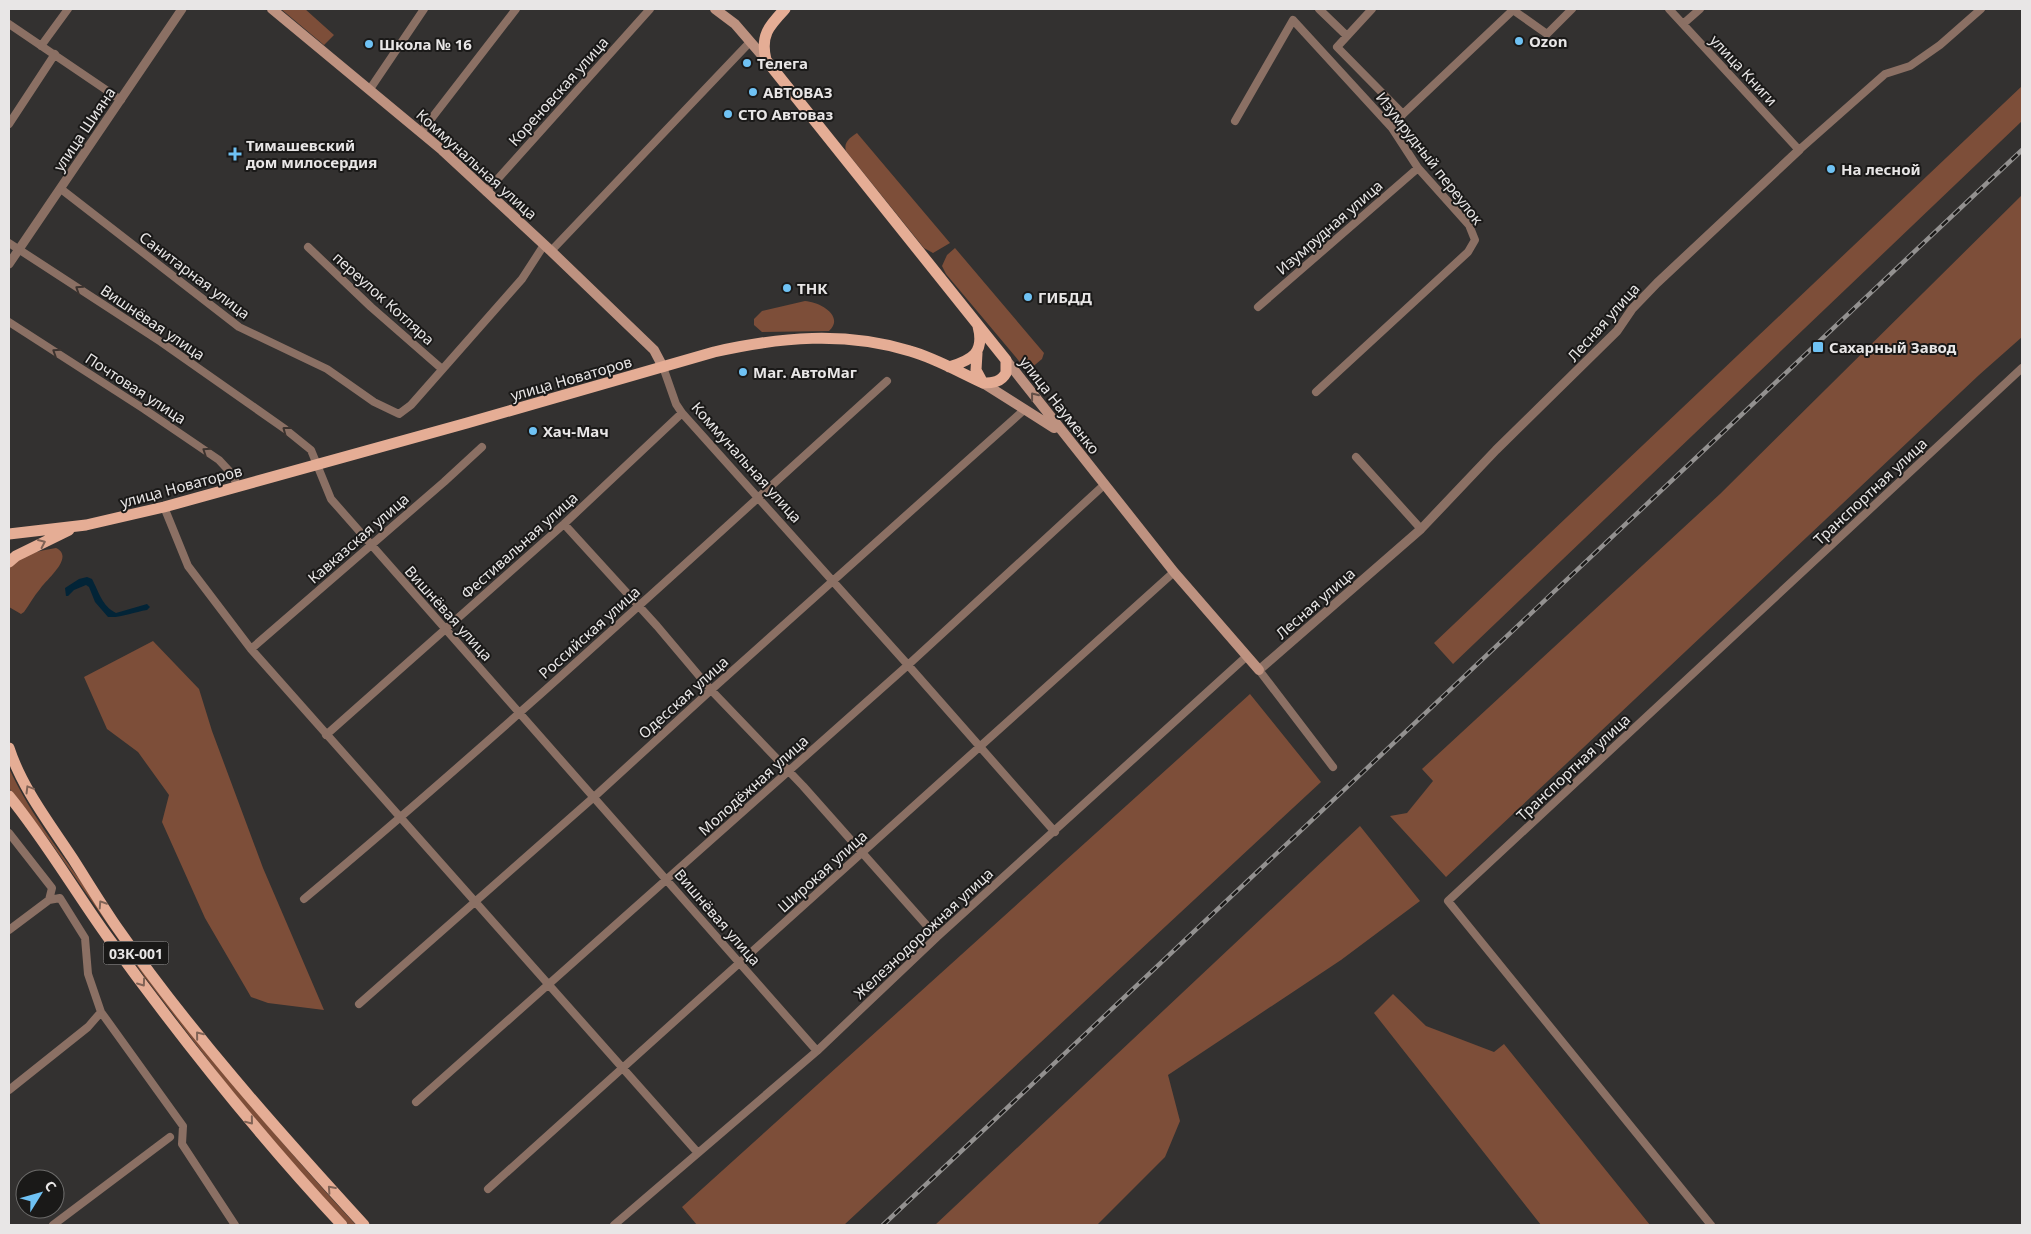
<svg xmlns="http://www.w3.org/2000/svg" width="2031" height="1234" font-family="'Noto Sans',sans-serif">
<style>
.green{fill:#7d4e39}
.water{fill:#022437}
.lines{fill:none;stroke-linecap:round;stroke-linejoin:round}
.minor{stroke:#8b7064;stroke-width:8}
.tertiary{stroke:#8b7064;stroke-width:9}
.secondary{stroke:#be9280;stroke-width:10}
.primary{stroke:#e5ad95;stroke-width:11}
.rail-casing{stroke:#939190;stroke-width:4.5}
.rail{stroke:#1a1918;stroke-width:2.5;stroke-dasharray:8;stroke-linecap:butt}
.oneway{stroke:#3c332f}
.oneway2{stroke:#644f47}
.oneway3{stroke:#806356}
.poi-dot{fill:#6fc2f4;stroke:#1a1918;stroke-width:2}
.labels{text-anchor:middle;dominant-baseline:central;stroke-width:4;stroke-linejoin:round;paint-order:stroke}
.shield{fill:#1a1918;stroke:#aaa8a8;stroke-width:1}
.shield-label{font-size:14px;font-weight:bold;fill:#e8e6e6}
.poi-label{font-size:15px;font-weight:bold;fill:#e8e6e6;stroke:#1a1918;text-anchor:start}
.street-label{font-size:15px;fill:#e8e6e6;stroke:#1a1918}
</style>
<rect width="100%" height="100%" fill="#333130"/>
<path class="green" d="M281 9H305L334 35 324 45Z
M2022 86V121L1453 664 1434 643Z
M857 133 950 243 933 253 924 248 846 151C843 142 851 137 857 133Z
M2022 195V337L1979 375 1446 877 1390 816 1407 813 1433 781 1422 769 1720 494Z
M955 248 1044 353 1042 359 1030 369 1024 367 946 274 942 266 947 255Z
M805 301C820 302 845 316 829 331L762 332 754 325V319L762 311Z
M56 548C75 557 47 579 40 589 34 596 29 605 24 612L21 614 9 607V568C22 554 37 551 56 548Z
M153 641 199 689 212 731 263 868 324 1010 268 1003 251 997 205 918 162 822 169 795 138 752 107 729 84 677Z
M1250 694 1321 782 844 1225H697L682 1207Z
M9 768C30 815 67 861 97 904 177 1017 262 1124 356 1225H349L304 1177 230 1089 144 976 49 840 9 788Z
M1360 826 1420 901 1341 960 1168 1075 1180 1121 1165 1157 1097 1225H935Z
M1393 994 1426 1026 1494 1052 1504 1044 1650 1225H1541L1374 1013Z"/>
<path class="water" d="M87 577 92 579C99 592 102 606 116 613L147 604 150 607 147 610C134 612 121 618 108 617L95 602 89 587 86 585 74 590 68 596H66L65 588 79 579Z"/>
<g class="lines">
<path class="minor" d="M1319 9 1347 36
M1372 9 1337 47 1403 114
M1669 9 1799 150 1885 74 1910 66 1940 45 1981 9
M9 24 121 100
M1683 24 1700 9
M41 46 68 9
M370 89 424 9
M1235 121 1293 20 1392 128 1418 168 1469 225 1475 240 1468 252 1316 392
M9 124 55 54
M1392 128 1403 114 1513 10 1547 34 1572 9
M421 132 516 9
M61 189 239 327 327 369 374 402 399 414 411 405 522 279 544 245
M486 192 650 9
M9 243 161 342 285 429 311 450 331 499 817 1051
M308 247 371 307 442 369
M551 251 750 42
M1258 307 1418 168
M9 322 144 409 219 460 232 474 238 487
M663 367 676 404 682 413 908 665 1055 832
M1356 457 1421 529
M164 507 188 566 251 649 698 1153
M564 524 657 626 711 690 803 786 937 937
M251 649 444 482 482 447
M1259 670 1333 767
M326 735 564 524 682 413
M9 833 52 888 49 900
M304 899C504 732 694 555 887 381
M9 930 49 900 60 898 85 938 88 974 101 1012 88 1027 9 1090
M359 1004 594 797 711 690 1025 409
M101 1012 183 1126 182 1144 235 1225
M416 1102 908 665 1104 485
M488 1189C717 983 947 779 1174 572
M53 1225 170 1137
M614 1225 817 1051 937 937 1247 656
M1711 1225 1448 901 2022 368"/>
<path class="tertiary" d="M9 264 182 9
M1259 670 1421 529 1496 450 1617 331 1632 309 1657 283 1799 150"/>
<path class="secondary" d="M272 9 442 150 551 251 654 350 663 367
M715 9 735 24 766 60
M1006 360 1174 572 1259 670
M983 383 1054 428"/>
<path class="primary" d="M977 353 976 370 983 383
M949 367C972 360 985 353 978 326
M9 534 86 525 164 507 467 423 714 352C780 337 845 331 910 351 935 358 959 372 983 383 993 383 1001 382 1006 373V360L766 60C760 35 769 26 785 9
M9 562 16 556 69 530
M9 748C22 788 50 824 73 859 87 881 101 904 116 926 190 1032 277 1130 364 1225
M9 796C45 840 74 890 107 936 180 1037 257 1134 342 1225"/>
<defs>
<path id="rail" d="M883 1225 2022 150"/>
</defs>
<use href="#rail" class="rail-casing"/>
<use href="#rail" class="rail"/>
</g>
<defs><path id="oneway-chevron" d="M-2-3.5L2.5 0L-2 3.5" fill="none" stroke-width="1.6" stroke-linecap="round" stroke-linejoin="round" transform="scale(1.25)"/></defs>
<g class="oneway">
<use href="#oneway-chevron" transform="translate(79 289) rotate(-147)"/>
<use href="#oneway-chevron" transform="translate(56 352) rotate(-147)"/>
<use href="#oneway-chevron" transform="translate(286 430) rotate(-143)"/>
<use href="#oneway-chevron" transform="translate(206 451) rotate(-146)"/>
</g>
<use class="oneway2" href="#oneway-chevron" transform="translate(1034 396) rotate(-128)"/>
<g class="oneway3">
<use href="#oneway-chevron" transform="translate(42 543) rotate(-25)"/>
<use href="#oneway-chevron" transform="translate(29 789) rotate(-121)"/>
<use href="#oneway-chevron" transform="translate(102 904) rotate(-123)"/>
<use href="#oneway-chevron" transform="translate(142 983) rotate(54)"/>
<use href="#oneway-chevron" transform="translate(199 1035) rotate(-129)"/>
<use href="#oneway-chevron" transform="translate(250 1121) rotate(51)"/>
<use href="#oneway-chevron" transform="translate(331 1189) rotate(-132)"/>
</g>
<g class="poi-dot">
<circle cx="1519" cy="41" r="5"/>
<circle cx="369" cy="44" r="5"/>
<circle cx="747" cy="63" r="5"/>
<circle cx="753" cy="92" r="5"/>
<circle cx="728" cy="114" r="5"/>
<path d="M232.5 146.5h5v5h5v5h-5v5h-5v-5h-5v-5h5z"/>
<circle cx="1831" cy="169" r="5"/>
<circle cx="787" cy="288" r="5"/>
<circle cx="1028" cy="297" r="5"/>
<rect x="1812" y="341" width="12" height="12" rx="2.5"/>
<circle cx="743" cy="372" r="5"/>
<circle cx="533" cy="431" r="5"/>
</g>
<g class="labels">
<rect class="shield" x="103.5" y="941.5" width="65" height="23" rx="4"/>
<g class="shield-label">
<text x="136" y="953">03К-001</text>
</g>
<g class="poi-label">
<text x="1529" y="41">Ozon</text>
<text x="379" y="44">Школа № 16</text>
<text x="757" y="63">Телега</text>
<text x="763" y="92">АВТОВАЗ</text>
<text x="738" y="114">СТО Автоваз</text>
<text x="246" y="145">Тимашевский<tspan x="246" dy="17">дом милосердия</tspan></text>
<text x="1841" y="169">На лесной</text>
<text x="797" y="288">ТНК</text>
<text x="1038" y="297">ГИБДД</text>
<text x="1829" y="347">Сахарный Завод</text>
<text x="753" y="372">Маг. АвтоМаг</text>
<text x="543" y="431">Хач-Мач</text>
</g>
<g class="street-label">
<text transform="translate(1744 70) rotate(47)">улица Книги</text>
<text transform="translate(558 91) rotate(-48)">Кореновская улица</text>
<text transform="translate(84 129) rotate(-56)">улица Шияна</text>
<text transform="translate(1430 158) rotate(52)">Изумрудный переулок</text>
<text transform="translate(477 164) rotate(42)">Коммунальная улица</text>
<text transform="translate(1329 227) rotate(-41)">Изумрудная улица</text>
<text transform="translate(195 275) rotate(37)">Санитарная улица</text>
<text transform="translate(384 298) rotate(42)">переулок Котляра</text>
<text transform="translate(153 322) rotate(34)">Вишнёвая улица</text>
<text transform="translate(1603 322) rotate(-48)">Лесная улица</text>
<text transform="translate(571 378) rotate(-16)">улица Новаторов</text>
<text transform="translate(136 388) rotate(33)">Почтовая улица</text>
<text transform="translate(1060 405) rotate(52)">улица Науменко</text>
<text transform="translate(747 462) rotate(48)">Коммунальная улица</text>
<text transform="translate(181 486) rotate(-15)">улица Новаторов</text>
<text transform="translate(1870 491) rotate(-43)">Транспортная улица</text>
<text transform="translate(358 538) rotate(-41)">Кавказская улица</text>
<text transform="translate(519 545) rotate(-42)">Фестивальная улица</text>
<text transform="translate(1315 603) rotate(-41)">Лесная улица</text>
<text transform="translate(449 613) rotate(48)">Вишнёвая улица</text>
<text transform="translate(589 632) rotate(-42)">Российская улица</text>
<text transform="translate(683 697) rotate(-42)">Одесская улица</text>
<text transform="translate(1573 767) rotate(-43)">Транспортная улица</text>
<text transform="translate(753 785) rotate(-42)">Молодёжная улица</text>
<text transform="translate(822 871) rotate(-42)">Широкая улица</text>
<text transform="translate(718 917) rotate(49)">Вишнёвая улица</text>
<text transform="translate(923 933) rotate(-43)">Железнодорожная улица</text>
</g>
</g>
<rect width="2031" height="1234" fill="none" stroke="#e8e6e6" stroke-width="20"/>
<g transform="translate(40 1194) rotate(53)"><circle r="24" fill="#1a1918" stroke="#6c6b6a"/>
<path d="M0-4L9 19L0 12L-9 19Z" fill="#6fc2f4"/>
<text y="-8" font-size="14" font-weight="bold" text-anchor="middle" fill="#e8e6e6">С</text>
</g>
</svg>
